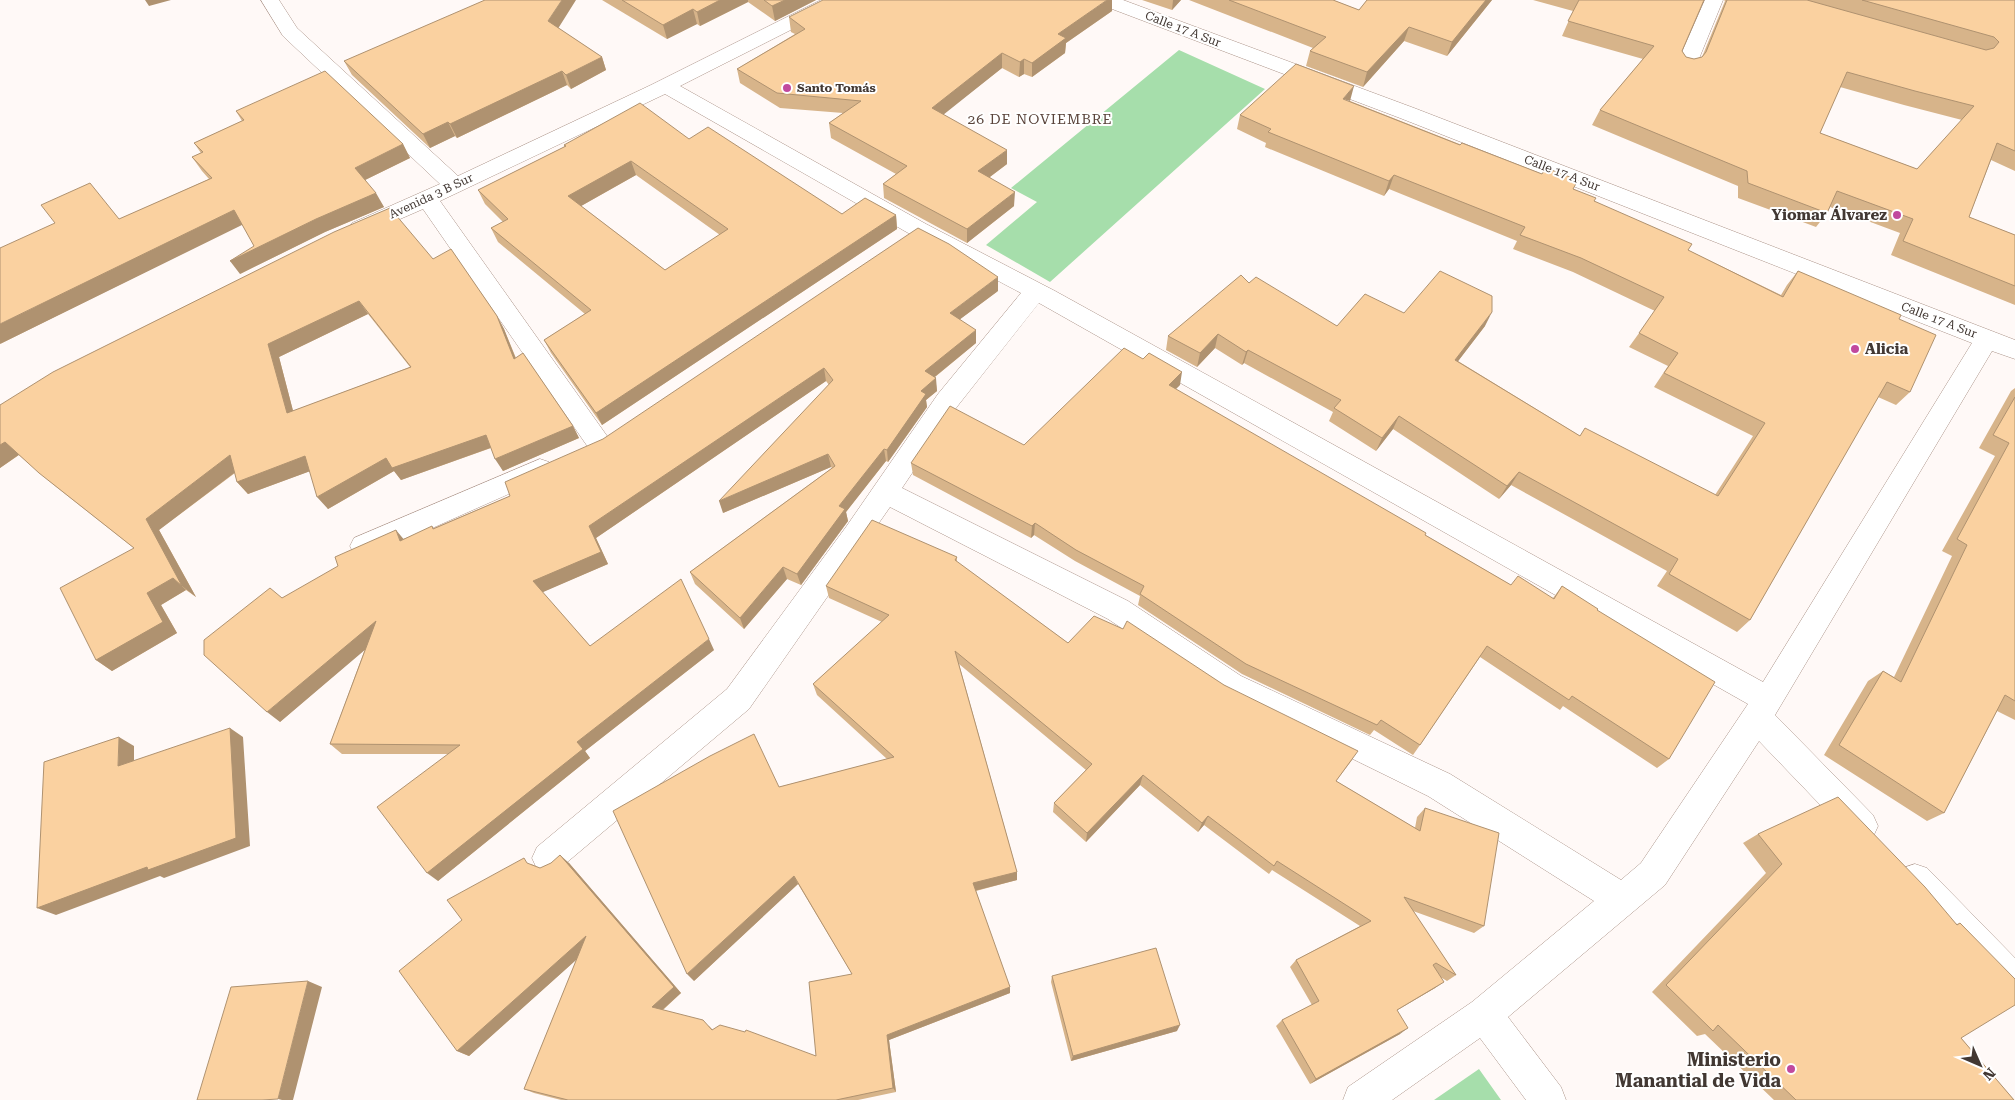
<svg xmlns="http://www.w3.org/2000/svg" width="2015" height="1100" font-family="'Roboto Serif',serif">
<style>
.green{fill:#a6deab}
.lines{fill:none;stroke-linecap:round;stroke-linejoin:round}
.minor-casing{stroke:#ab9388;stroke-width:1}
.minor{fill:#fff;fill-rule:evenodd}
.wall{fill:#d7b48a;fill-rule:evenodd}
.shaded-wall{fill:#af9270}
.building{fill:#fad1a0;stroke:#af9270;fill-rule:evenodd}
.poi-dot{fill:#c1499e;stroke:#fff;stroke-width:2}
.labels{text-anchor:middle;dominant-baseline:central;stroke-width:4;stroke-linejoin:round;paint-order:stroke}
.far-street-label{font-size:12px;fill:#423833;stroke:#fff}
.far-poi-label{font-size:12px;font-weight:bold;fill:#423833;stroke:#fff;text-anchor:start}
.far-neighbourhood-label{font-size:14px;letter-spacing:1px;fill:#5a443b;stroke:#fff}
.poi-label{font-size:15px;font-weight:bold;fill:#423833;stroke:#fff;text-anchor:end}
.near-poi-label{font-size:18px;font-weight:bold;fill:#423833;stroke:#fff;text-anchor:end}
</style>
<rect width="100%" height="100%" fill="#fff9f7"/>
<path class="green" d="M1179 50 1265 89 1050 282 986 245 1037 202 1011 188Z
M1479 1069 1501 1100H1434Z"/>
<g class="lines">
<defs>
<path id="minor" d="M261 0H279L297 28 458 176 651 85 821 0H844L842 4 680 86 926 224 1055 291 1763 682 1972 343 1400 118 1099 4 1097 0H1123L1414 108 2015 340V359L1992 351 1775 715 1873 815 1878 826 1873 837 1862 841 1851 837 1759 741 1665 885 1508 1017 1561 1087 1566 1100H1526L1480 1038 1392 1100H1343L1348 1087 1472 1002 1594 901 1428 796 1221 694 1108 619 890 507 749 709 559 869 548 874 537 869 532 858 537 847 727 689 846 527 938 394 1021 293 910 234 665 94 440 201 612 443 608 450 599 453 590 450 423 209 368 233 360 236 352 233 349 228 352 223 440 184 283 36ZM1039 303 1748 704 1641 863 1621 880 1450 774 1241 676 1128 601 902 488 956 408Z
M1705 0H1723L1696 66 1693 70 1686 72 1679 70 1676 66Z
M540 459 549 462 553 469 549 476 374 554 364 557 354 554 350 546 354 538Z
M1915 864 1927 868 2015 958V999L2003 994 1903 892 1899 880 1903 868Z"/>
</defs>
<use href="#minor" class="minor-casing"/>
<use href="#minor" class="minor"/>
</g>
<path class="wall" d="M602 0H816L775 21 748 2 700 26 697 24 667 39Z
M1142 0H1181L1172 10Z
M1189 0H1333L1359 10 1367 0H1492L1447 56 1404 41 1363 87 1306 66 1310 51 1313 48Z
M1533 0H1704L1682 51 1686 57 1694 59 1702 57 1725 1 1724 0H2015V171L1991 160 1969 217 2015 235V305L1891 255 1900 233 1830 207 1827 213 1816 227 1738 198V186L1592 125 1600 110 1643 59 1562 36 1573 11ZM1840 87 1904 105 1962 120 1917 169 1820 133Z
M1112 11 1066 43 1065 53 1032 77 1024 74 1019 77 1002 68 943 114 1007 164 990 177 1014 206 967 243 884 198 883 184 896 174 831 138 829 123 843 113 780 108 740 83 737 69 795 34 791 32 789 17Z
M558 28 602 57 606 70 571 89 567 85 457 138 455 136 430 148 352 75 344 61Z
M1350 101 1574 189 1594 201 1688 250 1781 295 1787 285 1798 271 1899 319 1910 392 1896 405 1878 397 1750 620 1737 632 1657 586 1667 571 1511 485 1499 499 1393 429 1376 451 1329 421 1333 412 1244 363 1242 365 1215 348 1197 367 1166 350 1168 336 1249 283 1337 326 1404 313 1485 326 1458 361 1580 436 1715 495 1753 436 1654 387 1668 366 1629 347 1655 311 1573 272 1513 249 1517 241 1389 189 1384 196 1265 147 1266 143 1237 129 1240 115Z
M236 111 403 144 410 158 365 180 384 207 325 232 240 274 254 246 242 224 0 344 120 219 209 179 202 171 192 157 201 153 194 143 242 121Z
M689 139 842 214 896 215 897 229 602 425 551 353 544 340 585 314 498 242 491 228 503 222 485 204 478 190 564 147V145ZM636 175 720 235 665 270 581 206Z
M433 259 497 316 504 329 516 358 573 426 579 438 503 471 491 448 401 480 394 471 328 509 310 471 248 494 237 482 235 473 159 530 196 597 186 590 161 605 177 633 112 671 96 660 134 548 54 485 19 455 0 468V405ZM368 314 410 367 293 411 279 357Z
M998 291 960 319 976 343 935 377 937 391 926 400 927 407 888 462 886 461 846 512 848 521 801 585 787 579 744 629 695 584 690 572 832 468 831 467 723 513 829 385 826 381 596 538 608 564 542 592 590 646 714 650 585 751 590 758 438 881 448 754H342L330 744 365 649 280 722 282 598 403 539 434 528 510 496Z
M1180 385 1175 389 1511 585 1553 598 1562 586 1597 610 1669 759 1657 768 1563 706 1560 710 1480 657 1420 745 1413 755 1374 730 1370 735 1242 674 1138 605 1140 596 1075 561 1034 535 1031 538 913 475 911 463 1024 445Z
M2015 388V720L1997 711 1944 813 1927 821 1824 755 1868 681 1883 671 1894 677 1952 556 1942 551 1995 456 1979 448 2011 391Z
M957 557V562L1068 643 1224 685 1352 760 1336 781 1415 828 1417 817 1425 808 1484 926 1474 933 1413 911 1456 975 1447 981 1442 978 1435 988 1397 1010 1400 1034 1310 1084 1276 1026 1282 1020 1312 1005 1290 967 1296 960 1360 926 1272 870 1269 874 1204 825 1198 832 1140 785 1086 842 1053 812 1054 803 1086 770 959 664 1017 872V880L976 891 1010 993 889 1040 896 1092 858 1100H561L534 1093 524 1089 577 959 469 1056 457 1051 531 864 540 868 569 863 681 993 663 1010 709 1026 713 1030 816 1056 852 974 798 884 694 981 779 787 887 759 817 695 813 684 882 622 829 598 826 586Z
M1758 834 1957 924 1960 923 1961 1038 2014 1100H1774L1705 1034 1697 1036 1652 992 1766 873 1743 843Z
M1052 976 1177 1031 1071 1061 1051 982Z"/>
<path class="shaded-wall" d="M145 0H171L149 6Z
M562 0H576L554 35 548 21Z
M720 0H748V2L700 26 697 12Z
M785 0H816L775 21 772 6Z
M1107 0H1112V11L1066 43 1065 53 1032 77V63L1058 34Z
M1173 0H1181L1172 10Z
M1486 0H1492L1447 56 1452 42Z
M693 9 697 24 667 39 663 25Z
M1409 27 1404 41 1363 87 1367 72Z
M1002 53V68L933 123 932 108Z
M602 57 606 70 571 89 566 75Z
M1024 59V74L1019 77 1020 62Z
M562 71 567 85 457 138 450 124Z
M1354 86 1350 101 1343 99Z
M448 122 455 136 430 148 423 134Z
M403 144 410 158 363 181 355 168Z
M1007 150V164L979 185 978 171Z
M631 161 636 175 574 210 568 196Z
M1394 175 1389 189 1384 196 1389 181Z
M1015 192 1014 206 967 243V229Z
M376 193 384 207 325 232 240 274 230 261 316 219Z
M234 210 244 224 0 344V324Z
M896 215 897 229 602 425 596 413Z
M998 277V291L951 326 950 313Z
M359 301 368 314 279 357 297 426 287 413 268 344Z
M1492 312 1485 326 1449 373 1455 360Z
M497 316 504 329 521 372 514 359Z
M976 330V343L926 384 925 371Z
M1218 334 1215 348 1197 367 1200 353Z
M1248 350 1244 363 1242 365 1246 352Z
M824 368 826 381 596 538 608 564 541 593 533 581 589 526Z
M1182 372 1180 385 1167 398 1169 385Z
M936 378 937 391 926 400 927 407 888 462 887 450 921 391Z
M1399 416 1393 429 1376 451 1382 438Z
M573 426 579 438 503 471 495 459Z
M486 435 493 447 401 480 394 471 328 509 317 497 386 458Z
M5 442 20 454 0 468V445Z
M884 449 886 461 846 512 848 521 801 585 797 574 839 506Z
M828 454 831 467 723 513 719 501Z
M230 455 242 467 159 530 196 597 182 586 146 519Z
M305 456 316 469 248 494 237 482Z
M1519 472 1511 485 1499 499 1507 486Z
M1035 523 1034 535 1031 538 1032 526Z
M396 530 406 542 400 541Z
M783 567 787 579 744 629 740 618Z
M173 578 186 590 161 605 177 633 112 671 96 660 147 593Z
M376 621 386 632 280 722 267 712Z
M709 639 714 650 585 751 590 758 438 881 427 873 577 742Z
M230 728 243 737 250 846 164 878 160 876 56 915 37 908Z
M119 737 134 746V775L118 766Z
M1143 775 1140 785 1086 842 1087 833Z
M1208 816 1204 825 1198 832 1202 823Z
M560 855 569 863 681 993 660 1012 652 1007Z
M1017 872V880L974 891 973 883Z
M794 876 798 884 694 981 687 974Z
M586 936 595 943 469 1056 457 1051Z
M308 981 322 987 293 1100H282L278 1099Z
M1444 982 1435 988 1389 1015 1397 1010Z
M1010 987V993L889 1040 896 1092 893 1088 887 1035Z
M1180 1025 1177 1031 1071 1061 1073 1056Z
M1408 1028 1400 1034 1310 1084 1316 1079Z"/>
<path class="building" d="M485 0H562L548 21 602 57 566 75 562 71 450 124 448 122 423 134 344 61Z
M622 0H720L697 12 693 9 663 25Z
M764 0H785L772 6Z
M823 0H1107L1058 34 1066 38 1032 63 1024 59 1020 62 1002 53 932 108 1007 150 978 171 1015 192 967 229 883 184 907 166 829 123 861 101 777 93 737 69 805 29 789 17Z
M1229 0H1333L1359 10 1367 0H1486L1452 42 1409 27 1367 72 1310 51 1326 37Z
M1579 0H1704L1682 51 1686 57 1694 59 1702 57 1706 52 1727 0H1807L1986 50 1994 48 1999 42 1994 37 1862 0H2015V151L1997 143 1969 217 2015 235V286L1903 241 1913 219 1837 191 1827 213 1748 183 1747 171 1600 110 1654 46 1568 21ZM1847 72 1915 91 1974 106 1917 169 1820 133Z
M1296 64 1354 86 1343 99 1460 145 1462 143 1542 174 1546 168 1578 180 1573 189 1596 198 1594 201 1692 244 1688 250 1783 297 1798 271 1901 315 1899 319 1936 335 1910 392 1887 382 1750 620 1669 574 1678 559 1519 472 1507 486 1399 416 1382 438 1334 408 1341 400 1248 350 1246 352 1218 334 1200 353 1168 336 1241 275 1249 283 1256 277 1337 326 1365 294 1404 313 1440 271 1492 296V312L1455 360 1580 436 1585 428 1718 496 1765 423 1664 373 1678 353 1639 333 1664 297 1581 258 1520 235 1525 227 1394 175 1389 181 1268 132 1271 129 1240 115Z
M325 71 403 144 355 168 376 193 316 219 230 261 254 246 234 210 0 324V248L55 223 41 205 90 183 119 219 212 178 192 157 203 152 194 143 244 120 236 111Z
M640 103 689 139 708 127 842 214 865 198 896 215 596 413 544 340 591 310 491 228 508 219 478 190 566 146 564 145ZM631 161 728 229 665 270 568 196Z
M390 208 433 259 451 249 497 316 514 359 523 353 573 426 495 459 486 435 392 468 386 458 317 497 305 456 237 482 230 455 146 519 182 586 173 578 147 593 163 622 96 660 60 588 134 548 39 473 5 442 0 445V405L53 372 334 232ZM359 301 411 367 287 413 268 344Z
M918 228 949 244 998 277 950 313 976 330 925 371 936 378 921 391 926 394 887 450 884 449 839 506 845 509 797 574 783 567 740 618 690 572 835 466 828 454 719 501 833 380 824 368 589 526 601 552 533 581 590 646 681 579 709 639 577 742 583 749 427 873 377 807 460 745 330 744 376 621 267 712 204 655V640L270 588 282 598 338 566 335 557 396 530 400 541 432 526 433 529 510 496 505 482 603 439Z
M1124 348 1143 359 1149 353 1182 372 1169 385 1426 533 1425 535 1511 585 1518 576 1554 599 1562 586 1598 609 1597 610 1715 682 1669 759 1572 696 1569 700 1487 646 1420 745 1381 720 1377 725 1246 664 1140 594 1144 586 1076 550 1035 523 1032 526 911 463 950 406 1024 445Z
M2015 397V701L2005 695 1944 813 1839 745 1883 671 1901 682 1967 545 1957 539 2009 443 1993 435Z
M872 520 957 557 955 560 1068 643 1094 616 1123 629 1127 621 1224 685 1358 751 1336 781 1420 831 1425 808 1499 833 1484 926 1404 897 1456 975 1436 963 1433 965 1444 982 1397 1010 1408 1028 1316 1079 1282 1020 1319 1001 1296 960 1371 921 1277 861 1274 866 1208 816 1202 823 1143 775 1087 833 1054 803 1092 764 955 651 1017 872 973 883 1010 987 887 1035 893 1088 836 1100H568L524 1089 586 936 457 1051 399 971 462 920 447 900 524 858 527 863 540 868 551 863 560 855 674 987 652 1007 703 1020 712 1030 720 1025 745 1032 746 1030 816 1056 809 982 852 974 794 876 687 974 613 811 710 756 754 734 779 787 894 757 813 684 889 615 826 586Z
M230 728 236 838 148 870 147 867 37 908 44 762 119 737 118 766Z
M1838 797 1925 887 1957 925 1960 923 2015 979V1005L1961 1038 2014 1100H1796L1718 1025 1713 1031 1666 985 1782 864 1758 834Z
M1156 948 1180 1025 1073 1056 1052 976Z
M308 981 278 1099 262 1100H197L231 987Z"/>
<g class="poi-dot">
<circle cx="787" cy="88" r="5"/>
<circle cx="1897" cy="215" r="5"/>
<circle cx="1855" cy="349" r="5"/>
<circle cx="1791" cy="1069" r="5"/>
</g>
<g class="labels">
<g class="far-street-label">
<text transform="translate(1183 29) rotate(21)">Calle 17 A Sur</text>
<text transform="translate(1562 173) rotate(21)">Calle 17 A Sur</text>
<text transform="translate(431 196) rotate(-25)">Avenida 3 B Sur</text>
<text transform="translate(1939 320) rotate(21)">Calle 17 A Sur</text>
</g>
<g class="far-poi-label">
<text x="797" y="88">Santo Tomás</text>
</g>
<g class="far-neighbourhood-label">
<text x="1040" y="119">26 DE NOVIEMBRE</text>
</g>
<g class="poi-label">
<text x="1887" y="215">Yiomar Álvarez</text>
<text x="1865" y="349" text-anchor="start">Alicia</text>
</g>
<g class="near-poi-label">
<text x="1781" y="1059">Ministerio<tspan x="1781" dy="21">Manantial de Vida</tspan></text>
</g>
</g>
<g transform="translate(1980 1065) rotate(135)" stroke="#ffffff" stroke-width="4" paint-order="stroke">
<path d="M0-4L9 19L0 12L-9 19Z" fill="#423833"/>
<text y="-8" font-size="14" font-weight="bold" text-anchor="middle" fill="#423833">N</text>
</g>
</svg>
